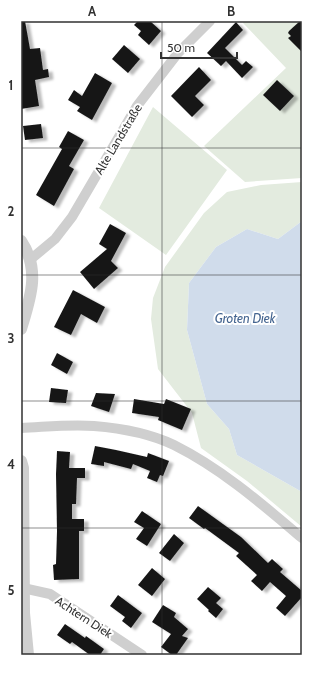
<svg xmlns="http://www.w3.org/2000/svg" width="323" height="676" font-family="Cabin,sans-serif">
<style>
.green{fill:#e3ebdf}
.water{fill:#d0dceb}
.building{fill:#191919;filter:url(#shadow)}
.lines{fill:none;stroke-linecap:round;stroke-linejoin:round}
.minor{stroke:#cfcfcf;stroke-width:10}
.tertiary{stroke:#cfcfcf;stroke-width:12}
.rail-casing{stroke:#878787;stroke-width:4.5}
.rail{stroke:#fff;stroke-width:3;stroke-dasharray:9;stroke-linecap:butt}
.tertiary-bridge{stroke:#cfcfcf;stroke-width:12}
.grid{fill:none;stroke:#323232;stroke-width:1;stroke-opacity:0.55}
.labels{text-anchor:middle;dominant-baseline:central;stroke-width:4;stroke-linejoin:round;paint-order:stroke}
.street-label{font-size:12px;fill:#323232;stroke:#fff}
.water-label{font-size:13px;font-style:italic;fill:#456590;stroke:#fff}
.neatline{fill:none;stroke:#323232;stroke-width:1.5}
.grid-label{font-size:13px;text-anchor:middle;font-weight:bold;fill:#323232}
</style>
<defs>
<filter id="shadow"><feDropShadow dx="4.5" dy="2.5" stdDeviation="1" flood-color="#0004"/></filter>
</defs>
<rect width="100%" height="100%" fill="#fff"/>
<path class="green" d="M244 21H302V178L245 182 204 146 286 68 243 23Z
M153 107 227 170 166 255 99 208Z
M302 182V221L278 239 247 229 216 247 189 283 187 330 207 404 229 429 237 455 302 492V527L247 481 201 448 192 413 158 369 151 319 153 298 165 267 204 213 227 192 261 185Z"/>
<path class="water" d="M302 221V492L237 455 229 429 207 404 187 330 189 283 216 247 247 229 278 239Z"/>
<path class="building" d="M21 21H25L30 49 40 48 43 70 48 69 49 77 35 80 39 106 21 109Z
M138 21H150L161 31 149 45 138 35 141 31 134 25Z
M300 21H302V52L288 38 291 36 288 33 289 31Z
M236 22 243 30 225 48 242 65 246 61 253 67 242 78 226 61 221 66 207 53Z
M124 45 140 59 128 73 112 59Z
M199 67 211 80 195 96 204 105 192 117 171 96Z
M95 73 112 83 92 120 77 111 80 107 68 100 74 90 82 96Z
M277 80 294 96 280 111 263 95Z
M41 124 43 138 25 140 23 126Z
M68 131 84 140 69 166 74 169 54 206 36 195 62 149 59 147Z
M110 224 126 233 111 261 118 268 94 289 80 272 107 249 99 244Z
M73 290 105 307 97 323 81 314 71 335 54 327Z
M57 353 73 362 67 374 51 365Z
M51 388 68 390 66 403 49 402Z
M96 393 115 394 109 412 91 406Z
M134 399 164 404 166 399 191 409 182 430 158 420 159 417 132 413Z
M95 446 116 450 147 457 148 453 169 461 163 476 160 475 157 482 147 478 150 471 133 464 131 469 104 462V466L91 464Z
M57 451 70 452 69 468H85V478H77L76 504H72V519H84V531H79V579L54 580 53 565 56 564 57 531 56 474Z
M198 506 241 537 268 563 272 559 283 569 280 572 302 591V597L285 616 276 608 286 596 270 582 262 591 251 581 257 575 236 556 239 553 205 528 204 529 189 518Z
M142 511 161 524 147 546 136 539 144 528 134 522Z
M174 534 184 543 170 561 159 553Z
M152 568 165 579 152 596 138 585Z
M208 587 221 598 216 603 223 609 216 618 208 611 209 610 197 599Z
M118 595 142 613 131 628 122 621 125 617 110 606Z
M163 605 176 613 174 617 188 629 182 636 188 638 176 655H172L161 647 171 634 152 622Z
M65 624 85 638 86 636 104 649 100 655H90L72 642 70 644 57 635Z"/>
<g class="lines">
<path class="minor" d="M31 259 55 239 72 217 137 106 178 53 210 21
M21 428C45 427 70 424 94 426 119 428 151 434 174 445 222 469 262 504 302 538
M23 588 50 594 142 655"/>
<path class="tertiary" d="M21 241C41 270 30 299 21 329
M21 461 23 468 24 613"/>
<defs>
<path id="rail" d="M21 643 31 655"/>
</defs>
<use href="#rail" class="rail-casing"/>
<use href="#rail" class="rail"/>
<path class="tertiary-bridge" d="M24 613 28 655"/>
</g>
<path class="grid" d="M162 21V655M21 148H302M21 275H302M21 401H302M21 528H302"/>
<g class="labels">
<g class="street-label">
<text transform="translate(118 139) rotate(-59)">Alte Landstraße</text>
<text transform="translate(84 617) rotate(33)">Achtern Diek</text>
</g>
<g class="water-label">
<text x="245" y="318">Groten Diek</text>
</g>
</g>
<rect width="323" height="676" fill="none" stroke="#ffffff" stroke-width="44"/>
<path d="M161 52v6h76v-6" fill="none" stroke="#323232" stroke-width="2"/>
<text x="167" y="52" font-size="12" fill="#323232" stroke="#ffffff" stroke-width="3" paint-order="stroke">50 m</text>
<rect x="22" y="22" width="279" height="632" class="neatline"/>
<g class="grid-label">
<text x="92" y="16">A</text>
<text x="231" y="16">B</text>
<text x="11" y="90">1</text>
<text x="11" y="216">2</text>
<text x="11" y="343">3</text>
<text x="11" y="469">4</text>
<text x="11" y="595">5</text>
</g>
</svg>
